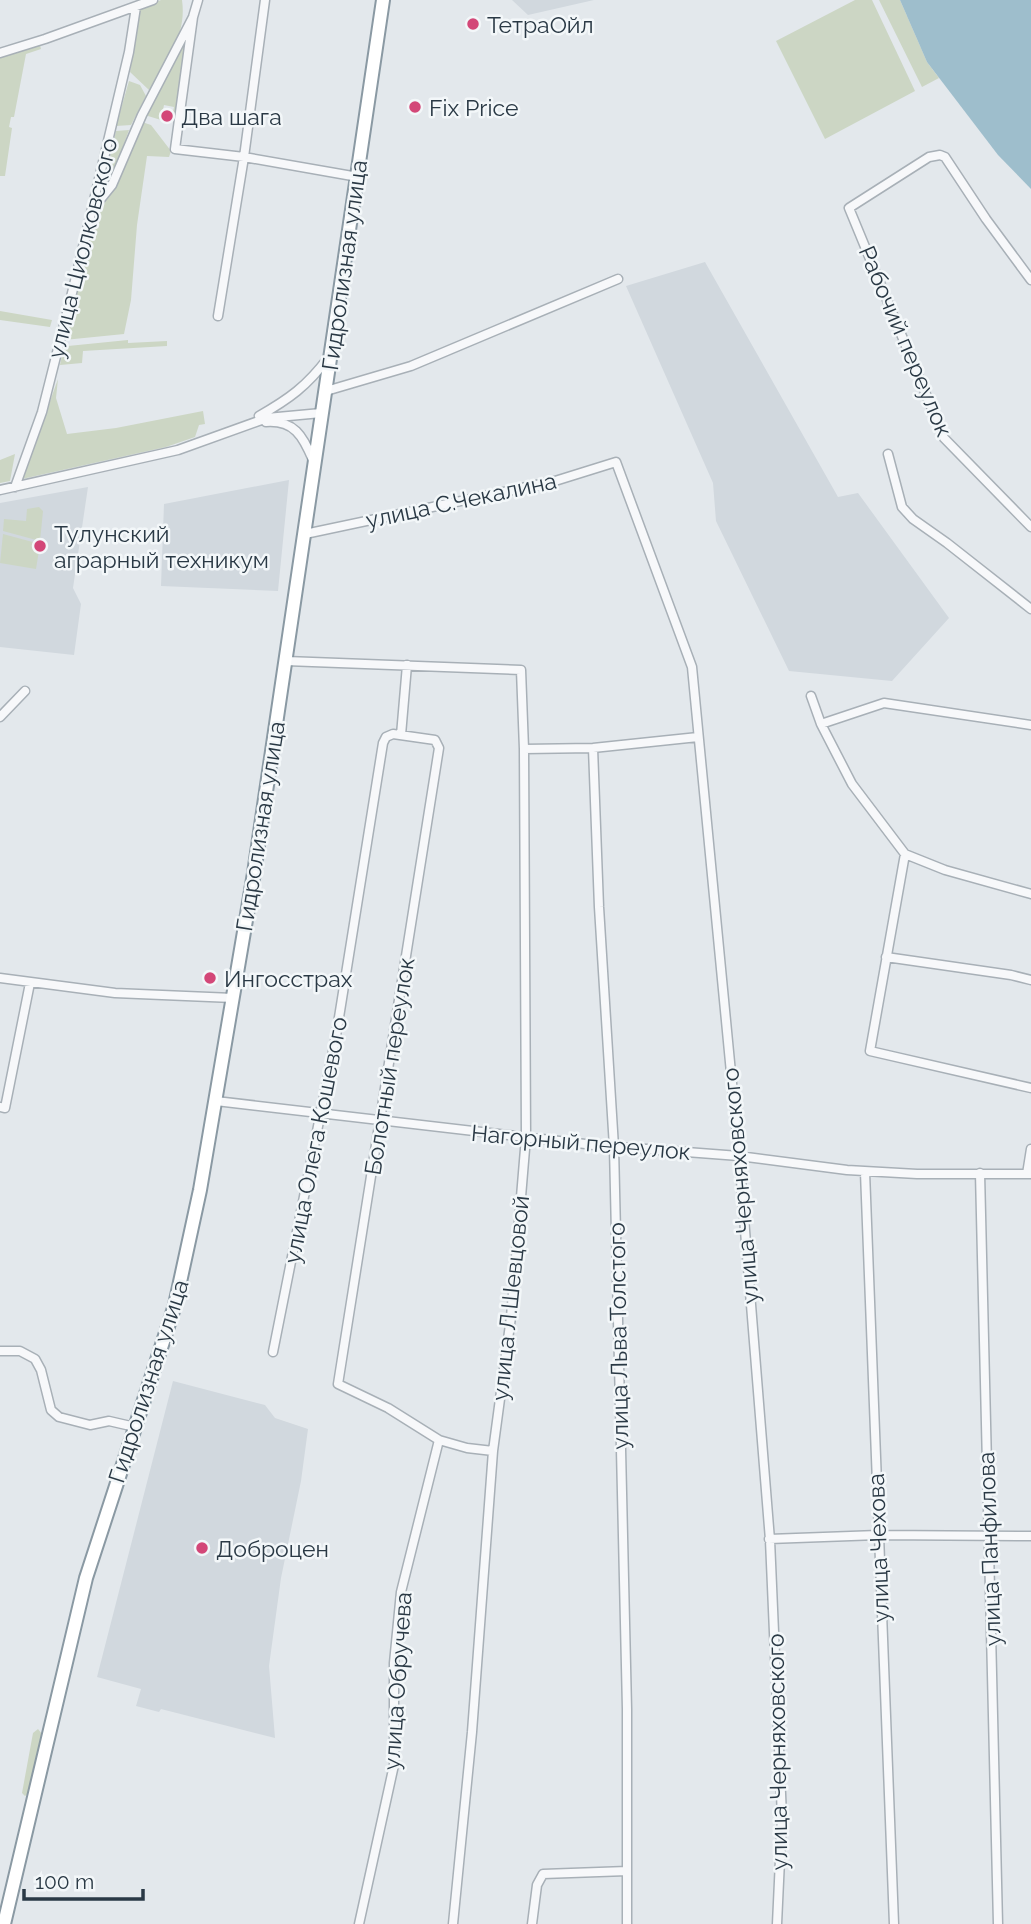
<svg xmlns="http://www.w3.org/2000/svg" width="1031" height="1924" font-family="Raleway,sans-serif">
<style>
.built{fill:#d1d8de}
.green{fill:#ccd6c4}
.water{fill:#9ebecc}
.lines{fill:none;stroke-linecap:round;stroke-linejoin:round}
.minor-casing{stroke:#a8b0b7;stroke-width:11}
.highway-casing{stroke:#8a99a3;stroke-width:16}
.minor{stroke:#f7f8fa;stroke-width:8}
.highway{stroke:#fff;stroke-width:12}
.poi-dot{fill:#d34778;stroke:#f3f7f9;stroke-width:2.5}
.labels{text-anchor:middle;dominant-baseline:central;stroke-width:5;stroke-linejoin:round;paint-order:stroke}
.poi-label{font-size:23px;fill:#2a3945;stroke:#f3f7f9;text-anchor:start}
.street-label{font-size:23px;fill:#2a3945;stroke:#f3f7f9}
</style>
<rect width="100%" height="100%" fill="#e3e8ec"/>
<path class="built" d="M512 0H594L528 15Z
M705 262 838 497 858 493 949 618 892 681 789 671 716 521 713 483 626 286Z
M289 480 278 591 161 586 164 504Z
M88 487 73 588 81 604 74 655 0 647V503Z
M173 1381 265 1405 275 1418 308 1429 301 1481 281 1578 269 1666 275 1738 161 1709 159 1712 136 1706 141 1689 97 1677Z"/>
<path class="green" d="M161 0H182C187 35 167 61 149 90L130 72 139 9Z
M855 0H872L915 91 825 139 776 41Z
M879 0H900L927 62 939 78 922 87Z
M186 41 178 113 173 112 174 107 164 105 161 120 148 116 147 112Z
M40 45 41 49 26 54 14 117H11L9 127 12 128 5 176H0V57Z
M129 81 140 85 146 96 131 125 116 126Z
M142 122 151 125 171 151 169 157 147 156 137 225 131 300 124 334 64 340 99 205Z
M129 130 112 177 103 186 116 131Z
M0 311 52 320 50 327 0 320Z
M128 340V343L167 341V346L83 351 82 363 60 365 63 350 68 346Z
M58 379 56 398 67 434 116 428 203 411 205 424 199 425 195 437 166 447 22 479Z
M15 454 10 481 0 483V460Z
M39 507 43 511 40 541 3 531 4 519 26 521 27 509Z
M3 534 40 544 36 569 0 563Z
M38 1729 42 1734 29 1793 25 1796 22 1793 33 1733Z"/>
<path class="water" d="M900 0H1031V189L998 155 927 62Z"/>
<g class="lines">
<defs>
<path id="minor" d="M193 17 175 149 244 157 358 177
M0 53 45 39 153 0
M95 206 112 185 142 115 193 17 198 0
M1031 280 986 219 945 157 940 155 929 157 849 208 944 438 1031 527
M218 316 244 157 265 0
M326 391 411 366 618 279
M259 416C289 399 307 386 328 358
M266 422C294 420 303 436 313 460
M888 454 902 507 913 519 947 543 1031 609
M15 487 42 412 74 285 129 52 136 7
M0 490 178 450 267 418 321 413
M305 534 555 481 616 462 692 667 739 1156 770 1540 782 1817 777 1924
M286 661 521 670 524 749 526 1137 511 1317 493 1451 472 1732 453 1924
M811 696 821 724 852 784 905 854 945 870 1031 894
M0 717 25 691
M821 724 884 703 1031 725
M401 735 407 665
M593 748 599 907 614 1147 627 1709V1924
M524 749 593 748 698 737
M905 854 870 1051 1031 1088
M886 957 1011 975 1031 980
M0 978 115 993 233 998
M216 1101 594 1145 739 1156 847 1170 917 1174H1031
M0 1107 5 1108 30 983
M865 1172 894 1924
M980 1173 998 1924
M1027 1174 1031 1149
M0 1351H20L35 1359 41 1370 51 1410 59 1417 90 1425 109 1421 135 1427
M273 1352 336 1036 383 743 386 737 393 734 435 740 439 748 338 1384 388 1408 439 1440 467 1448 493 1451
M769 1539 878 1535 1031 1536
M359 1924 394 1765V1663L401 1592 439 1440
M532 1924 537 1885 543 1874 627 1871"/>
<path id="highway" d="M4 1924 86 1578 175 1305 200 1190 254 873 383 0"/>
</defs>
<use href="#minor" class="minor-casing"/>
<use href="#highway" class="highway-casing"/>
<use href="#minor" class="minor"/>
<use href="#highway" class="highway"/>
</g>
<g class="poi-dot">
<circle cx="473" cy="24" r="7"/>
<circle cx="415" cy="107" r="7"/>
<circle cx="167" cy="116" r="7"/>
<circle cx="40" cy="546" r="7"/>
<circle cx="210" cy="978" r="7"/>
<circle cx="202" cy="1548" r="7"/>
</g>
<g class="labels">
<g class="poi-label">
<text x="487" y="24">ТетраОйл</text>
<text x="429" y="107">Fix Price</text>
<text x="181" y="116">Два шага</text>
<text x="54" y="533">Тулунский<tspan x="54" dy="26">аграрный техникум</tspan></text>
<text x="224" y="978">Ингосстрах</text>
<text x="216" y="1548">Доброцен</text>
</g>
<g class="street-label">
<text transform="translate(82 248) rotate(-76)">улица Циолковского</text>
<text transform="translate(344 265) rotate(-82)">Гидролизная улица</text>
<text transform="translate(906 341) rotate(67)">Рабочий переулок</text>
<text transform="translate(461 500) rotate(-12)">улица С.Чекалина</text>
<text transform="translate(260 826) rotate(-81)">Гидролизная улица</text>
<text transform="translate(389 1066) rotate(-81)">Болотный переулок</text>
<text transform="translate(315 1140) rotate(-79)">улица Олега Кошевого</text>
<text transform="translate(581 1142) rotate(5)">Нагорный переулок</text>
<text transform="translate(740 1186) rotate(-95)">улица Черняховского</text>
<text transform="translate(510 1298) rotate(-84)">улица Л.Шевцовой</text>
<text transform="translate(618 1336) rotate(-91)">улица Льва Толстого</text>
<text transform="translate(148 1381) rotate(-72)">Гидролизная улица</text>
<text transform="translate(878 1548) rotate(-92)">улица Чехова</text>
<text transform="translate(989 1549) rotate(-92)">улица Панфилова</text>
<text transform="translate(397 1681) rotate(-86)">улица Обручева</text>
<text transform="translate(777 1752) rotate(-91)">улица Черняховского</text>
</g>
</g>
<path d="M24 1889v10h119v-10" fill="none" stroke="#2a3945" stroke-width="3.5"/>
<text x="35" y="1889" font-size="21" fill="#2a3945" stroke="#f3f7f9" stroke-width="5" paint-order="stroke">100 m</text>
</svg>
